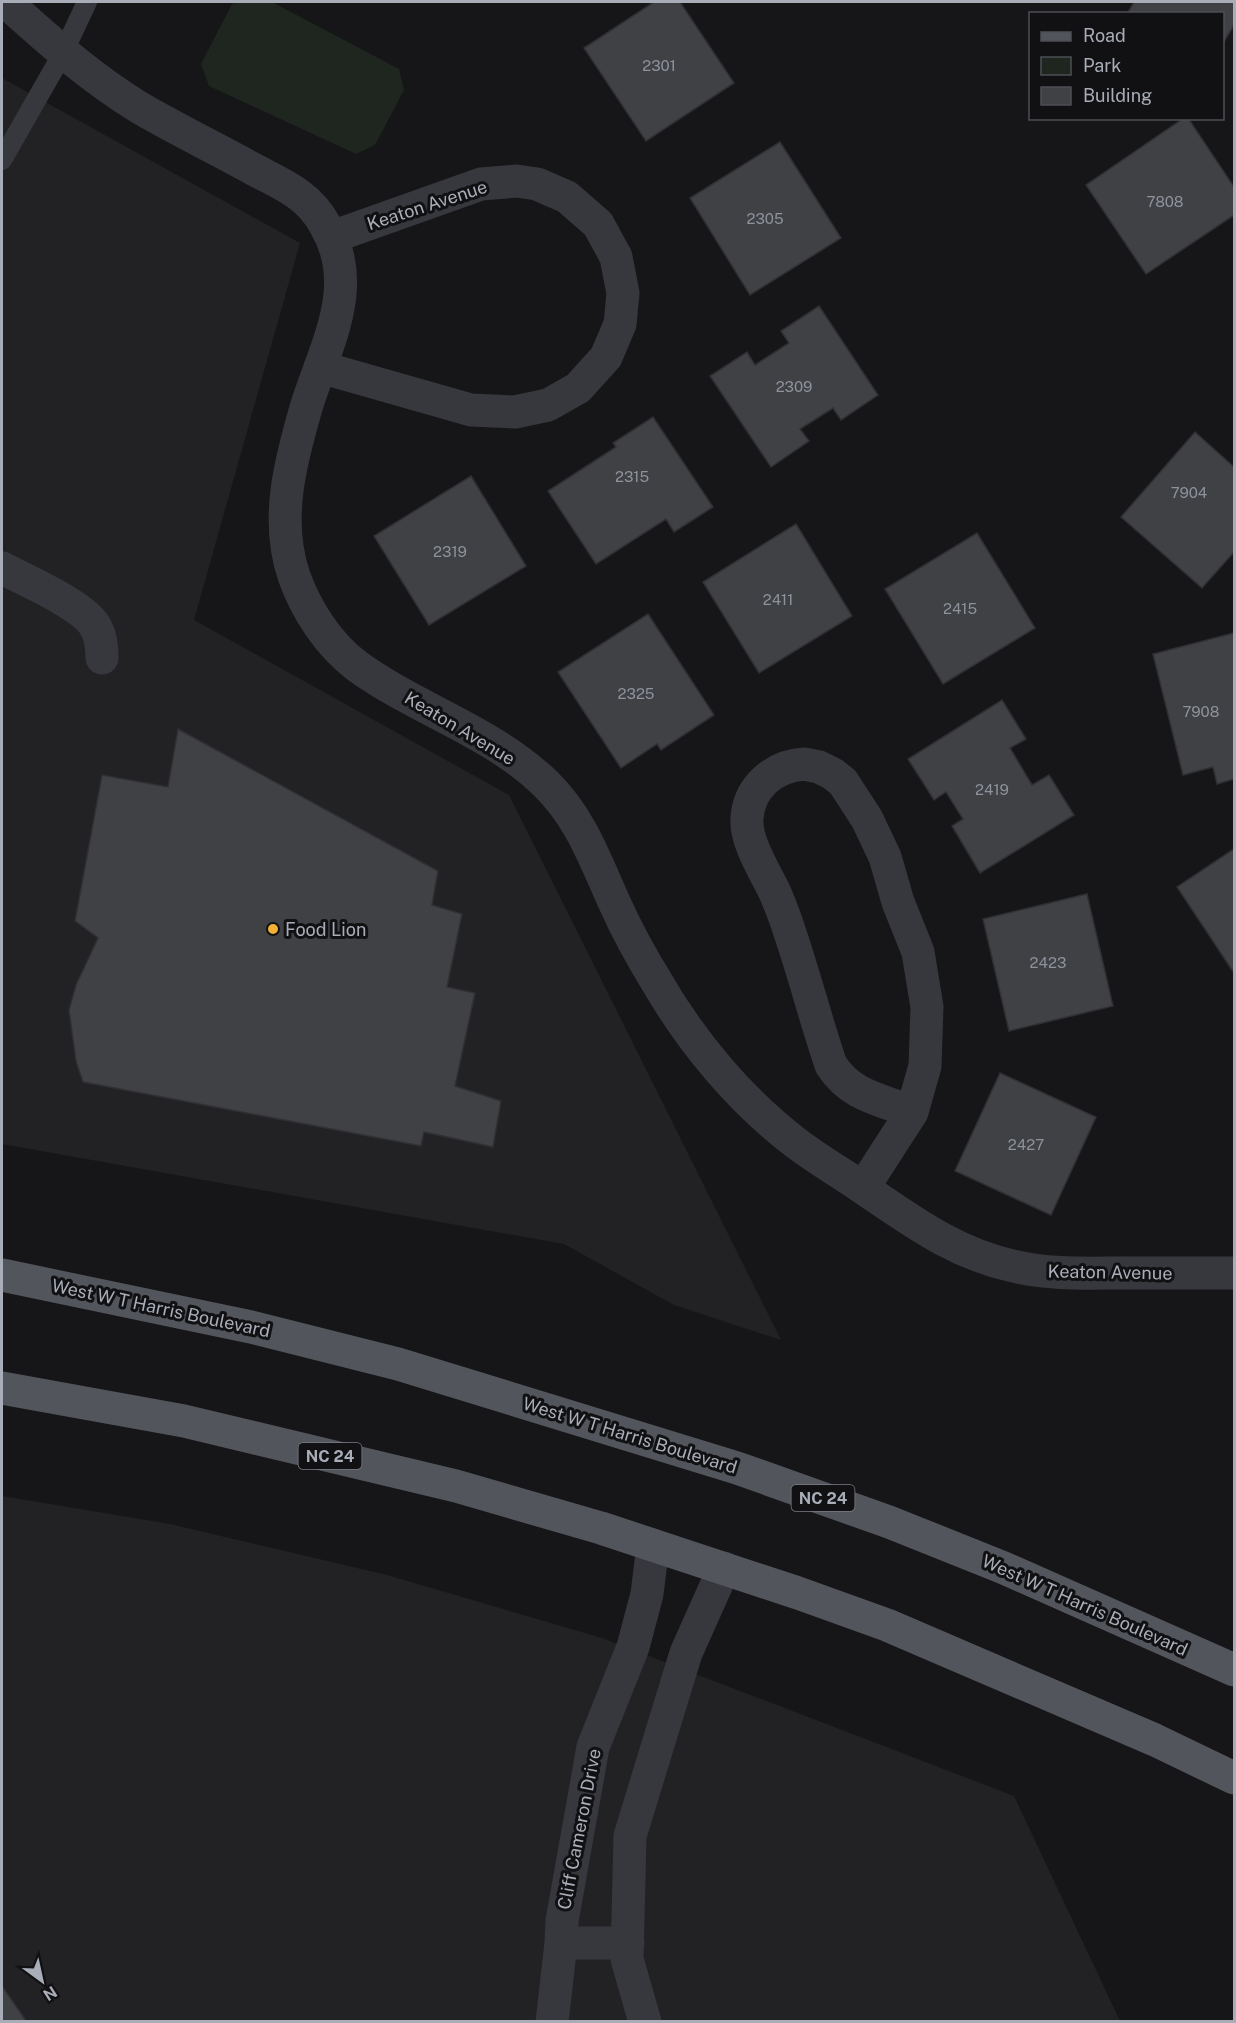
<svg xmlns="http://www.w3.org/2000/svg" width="1236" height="2023" font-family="'Public Sans',sans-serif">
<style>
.built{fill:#222225}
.green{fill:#1e261f}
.building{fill:#404145;stroke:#303034;stroke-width:1.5}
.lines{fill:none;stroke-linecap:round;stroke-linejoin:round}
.service{stroke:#37383d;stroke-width:20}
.minor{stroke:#37383d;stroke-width:33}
.primary{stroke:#53555c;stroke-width:33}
.poi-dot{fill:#f2b134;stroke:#111113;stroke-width:2}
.labels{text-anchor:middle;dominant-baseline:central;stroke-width:6;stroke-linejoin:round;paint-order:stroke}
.number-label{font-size:15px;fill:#8e929b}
.shield{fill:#111113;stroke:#7b7e86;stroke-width:1.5}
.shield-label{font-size:16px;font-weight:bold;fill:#a8adb8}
.street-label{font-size:18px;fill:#a8adb8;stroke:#111113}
.poi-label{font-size:18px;fill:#a8adb8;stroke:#111113;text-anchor:start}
</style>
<rect width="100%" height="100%" fill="#161618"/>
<path class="built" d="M2 78 300 243 194 620 509 795 781 1340 674 1305 564 1244 2 1144Z
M2 1496 170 1524 387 1575 602 1638 1014 1796 1120 2021H2Z"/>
<path class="green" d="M239 2H272L399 69 404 90 375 145 356 154 209 86 201 64 232 4Z"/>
<path class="building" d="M654 2H680L734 83 646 141 584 48Z
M1134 2H1234V25L1222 45V14H1127Z
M1184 118H1188L1234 187V215L1146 274 1086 185Z
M780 142 841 238 750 295 690 198Z
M819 306 878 395 841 420 833 408 800 429 809 441 771 467 710 376 747 352 755 365 789 343 781 331Z
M653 417 713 507 674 532 666 519 596 564 548 491 616 447 613 443Z
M1195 432 1234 467V552L1202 588 1121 517Z
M471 476 526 566 429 625 374 536Z
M796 524 852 616 759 673 703 582Z
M977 533 1035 628 943 684 885 589Z
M648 614 714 715 661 750 657 744 621 768 558 672Z
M1234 633V779L1217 784 1213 767 1183 775 1153 654Z
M1002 700 1026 739 1010 748 1032 785 1049 775 1074 815 980 873 952 826 963 819 946 792 934 800 908 759Z
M178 729 438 871 432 905 462 914 447 987 475 993 455 1086 501 1101 493 1147 424 1132 421 1146 83 1082 76 1061 69 1010 76 985 98 938 75 921 102 775 168 787Z
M1234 849V973L1177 887Z
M1087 894 1113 1006 1009 1031 983 919Z
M1000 1073 1096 1117 1051 1215 955 1171Z
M2 1986 27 2022H2Z"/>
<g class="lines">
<path class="service" d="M2 160 63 53 87 2"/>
<path class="minor" d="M6 2C48 40 91 78 140 108 178 130 217 149 255 170 270 178 286 185 299 195 310 203 319 214 325 225 362 287 324 348 306 408 290 463 275 520 294 576 306 610 328 644 357 666 416 709 491 731 545 783 581 818 595 860 615 904 627 931 642 958 658 984 693 1044 741 1101 796 1143 817 1159 841 1173 863 1188 912 1221 954 1253 1013 1266 1052 1275 1085 1273 1124 1273 1161 1273 1198 1273 1234 1273
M320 367 471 410 515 412 548 405 578 388 606 357 620 324 623 293 616 257 598 224 567 197 537 184 517 181 481 184 332 237
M2 568C25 580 78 603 93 623 101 634 102 646 102 658
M804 764 819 767 833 774 843 782 867 819 885 857 898 902 918 952 927 1007 925 1066 912 1112C879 1099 851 1096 831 1065 816 1021 805 977 790 933 786 920 781 907 776 895 766 873 745 842 747 818 749 787 774 766 804 764Z
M863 1188 912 1112
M561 1943H628
M552 2022 561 1943 562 1921 593 1747 633 1647 647 1594 653 1545
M645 2022 627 1959 630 1836 686 1653 724 1568"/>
<path class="primary" d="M2 1275 251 1327 398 1364 737 1468 889 1522 1004 1568 1234 1670
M2 1388 184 1421 456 1486 601 1528 798 1593 887 1625 1155 1740 1234 1778"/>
</g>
<circle class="poi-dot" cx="273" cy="929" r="6"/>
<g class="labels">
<g class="number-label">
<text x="659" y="65">2301</text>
<text x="1165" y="201">7808</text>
<text x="765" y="218">2305</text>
<text x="794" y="386">2309</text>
<text x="632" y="476">2315</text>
<text x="1189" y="492">7904</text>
<text x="450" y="551">2319</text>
<text x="778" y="599">2411</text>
<text x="960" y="608">2415</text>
<text x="636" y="693">2325</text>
<text x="1201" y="711">7908</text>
<text x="992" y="789">2419</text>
<text x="1048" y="962">2423</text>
<text x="1026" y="1144">2427</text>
</g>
<g class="shield">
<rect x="298.5" y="1443" width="63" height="26" rx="4.5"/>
<rect x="791.5" y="1485" width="63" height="26" rx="4.5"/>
</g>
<g class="shield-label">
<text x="330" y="1456">NC 24</text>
<text x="823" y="1498">NC 24</text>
</g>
<g class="street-label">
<text transform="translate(427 205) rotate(-18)">Keaton Avenue</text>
<text transform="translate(460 728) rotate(31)">Keaton Avenue</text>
<text transform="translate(1110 1272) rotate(1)">Keaton Avenue</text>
<text transform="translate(161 1308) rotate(12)">West W T Harris Boulevard</text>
<text transform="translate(630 1435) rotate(17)">West W T Harris Boulevard</text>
<text transform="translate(1085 1605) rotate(24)">West W T Harris Boulevard</text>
<text transform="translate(579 1829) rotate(-79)">Cliff Cameron Drive</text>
</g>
<g class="poi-label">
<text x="285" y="929">Food Lion</text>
</g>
</g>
<rect width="1236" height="2023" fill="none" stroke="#a8adb8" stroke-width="6"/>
<rect x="1029" y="12" width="195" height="108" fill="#111113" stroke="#4d4f55" stroke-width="1.5"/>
<rect x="1041" y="32" width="30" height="9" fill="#53555c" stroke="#4d4f55" stroke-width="1.5"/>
<text x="1083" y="42" font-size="18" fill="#a8adb8">Road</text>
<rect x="1041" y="57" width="30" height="18" fill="#1e261f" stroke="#4d4f55" stroke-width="1.5"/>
<text x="1083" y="72" font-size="18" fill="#a8adb8">Park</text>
<rect x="1041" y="87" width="30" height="18" fill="#404145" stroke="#4d4f55" stroke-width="1.5"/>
<text x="1083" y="102" font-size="18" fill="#a8adb8">Building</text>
<g transform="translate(42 1981) rotate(147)" stroke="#111113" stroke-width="4.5" paint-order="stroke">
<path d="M0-4.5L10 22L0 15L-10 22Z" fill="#a8adb8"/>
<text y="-9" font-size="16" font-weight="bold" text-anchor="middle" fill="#a8adb8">N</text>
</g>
</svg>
